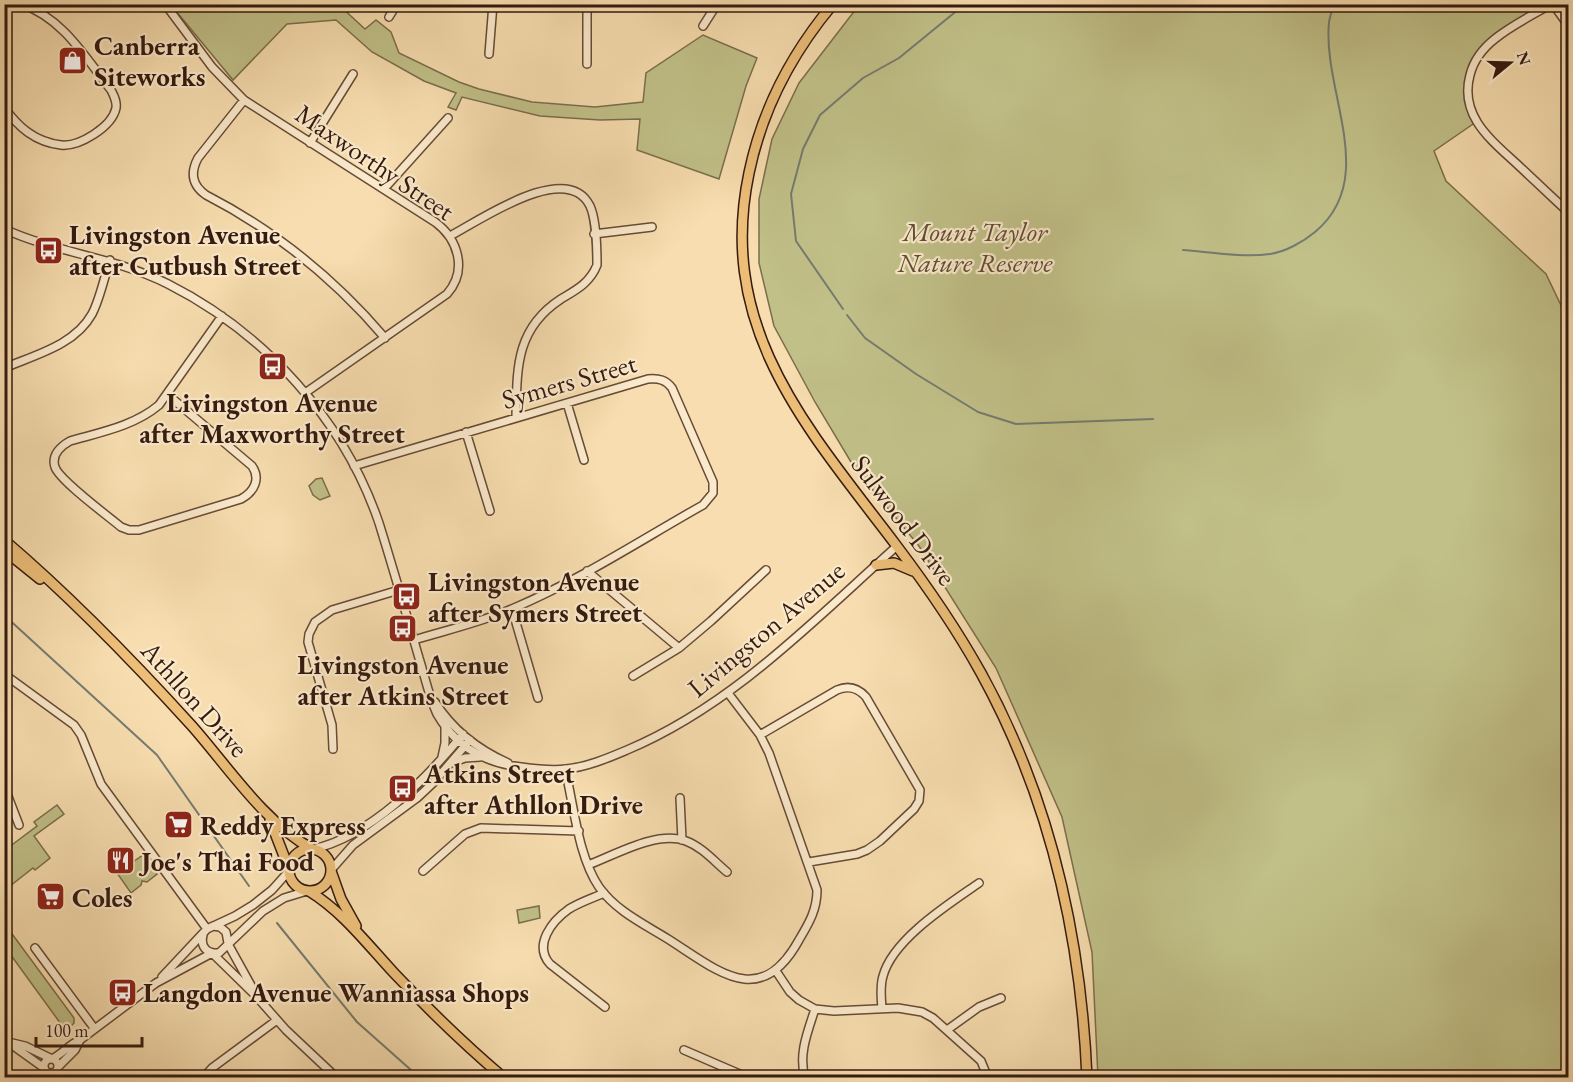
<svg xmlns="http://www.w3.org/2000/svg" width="1573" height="1082" font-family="'EB Garamond',serif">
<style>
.green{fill:#c1c088;stroke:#7b6d4c;stroke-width:1.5}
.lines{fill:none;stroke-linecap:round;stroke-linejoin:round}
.stream{stroke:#747b70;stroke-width:2}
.minor-casing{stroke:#664b37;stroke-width:10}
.major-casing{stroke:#351a0f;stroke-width:12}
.minor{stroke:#fae9cb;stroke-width:7}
.major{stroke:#ecbe78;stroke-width:9}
.labels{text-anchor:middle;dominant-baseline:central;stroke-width:4.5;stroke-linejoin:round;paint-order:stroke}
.poi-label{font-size:27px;font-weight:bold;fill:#351a0f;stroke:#fae9cb;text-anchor:start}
.street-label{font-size:27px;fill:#351a0f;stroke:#fae9cb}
.park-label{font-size:27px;font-style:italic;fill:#5f4c33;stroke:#fae9cb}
</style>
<rect width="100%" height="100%" fill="#f7ddaf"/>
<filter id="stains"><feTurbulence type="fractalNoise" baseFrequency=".00333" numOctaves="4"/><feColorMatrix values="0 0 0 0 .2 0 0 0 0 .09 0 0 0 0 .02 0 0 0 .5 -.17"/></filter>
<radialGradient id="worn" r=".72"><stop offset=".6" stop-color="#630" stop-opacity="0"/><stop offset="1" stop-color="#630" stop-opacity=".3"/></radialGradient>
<path class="green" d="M171 5H339L365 29 376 20 391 32 399 53 459 82 479 89 532 102 595 107 643 102 646 73 703 35 757 58 746 86 719 179 637 150 640 119 600 120 540 116 462 97 456 110 448 107 456 93 424 81 372 52 336 20 287 24 233 80Z
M859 5H1545L1483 49 1468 82 1476 122 1434 151 1446 181 1546 274 1568 320V1077H1098L1092 952 1062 817 996 668 919 546 854 467 815 402 774 326 759 263V199L772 139 799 83Z
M322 478 330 496 320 500 313 495 309 486 316 479Z
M57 805 64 814 34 836 50 858 35 870 33 868 5 890V850L37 826 34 822Z
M143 855 157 874 147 882 142 881 141 885 131 893 117 873Z
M539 906 540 918 519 923 517 910Z
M4 923 74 1018V1023L66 1031 5 947Z"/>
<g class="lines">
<path class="stream" d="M1183 250C1209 252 1244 258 1270 254 1285 252 1303 242 1315 232 1380 178 1322 92 1329 22 1330 17 1332 10 1334 4
M843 309 796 241 791 194 803 149 820 115 863 78 899 58 965 4
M847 315 865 338 916 374 978 412 1016 424 1153 419
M4 615 157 755 249 886
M277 923 357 1022 420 1078"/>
<defs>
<path id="minor" d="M165 4 212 67 244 100 435 222C458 239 468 270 447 294L305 393
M1551 4C1533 15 1512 25 1496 38 1483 48 1474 59 1470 75 1459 116 1491 140 1518 165 1535 181 1552 197 1568 212
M1553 4 1568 25
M389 17 397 4
M703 26 717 4
M489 54 493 4
M587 64V4
M244 100 198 158C190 173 192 185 206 195 276 231 334 278 385 338
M4 107C18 127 35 142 61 145 79 147 112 127 116 108 117 101 114 96 111 90 85 57 63 18 21 4
M310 143 353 74
M384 189 448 118
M4 229C57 253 114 257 168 284 265 333 344 420 379 523 393 568 406 613 419 658 425 677 429 697 437 714 456 747 484 763 521 767 536 769 551 771 566 769 587 767 608 758 627 750 732 706 813 621 897 546
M594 234 652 227
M450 236C479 221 567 159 590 206 596 219 597 251 597 265 590 283 576 290 561 299 515 329 517 369 516 418
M4 368C35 355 75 345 92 314 100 299 104 278 110 260
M168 395 252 466C261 479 254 492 241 499L139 530H129L121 527C108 516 59 480 55 467 51 455 61 446 70 441 101 432 134 426 159 405L222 316
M567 403 584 460
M466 432 490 511
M354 466 648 379C659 378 666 380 672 388L713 482V493L703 505C641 540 580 580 514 608 482 622 447 630 414 640
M587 571 679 648 633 676
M512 609 538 698
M679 648 711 621 766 570
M4 674 74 725 81 735 101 784 207 929
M435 702C452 729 479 750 508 763
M760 735 837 690C849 685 858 688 866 697L920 790 919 801 914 809 880 841 867 850 857 854 809 862
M333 749 332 725 308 642 309 634 315 622 332 610 399 590
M442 757 445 743V727
M451 763 465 758 480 757
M565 769C574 806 578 856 599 887 616 911 644 924 668 939 717 970 760 1011 799 940 809 923 817 910 817 890L769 753 760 735 728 693
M4 786 19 825
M680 798 682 840
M313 849C370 837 427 778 463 734
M588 865C615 855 657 830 686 841 702 847 714 861 727 872
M331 870 353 845 417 798 433 783 470 740
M423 871 465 834 481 828 579 831
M604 893C593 898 580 902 569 909 552 921 533 945 550 964L605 1007
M213 926 220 927 226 932 228 943
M203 935C200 947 207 954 219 953L263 911 284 898 307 891
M228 944 253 989
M35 948 94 1028
M212 953 256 996 286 1030 337 1078
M776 971 790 992 799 1000 815 1009 834 1011 898 1008 922 1012 933 1018 981 1061 988 1078
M162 977 207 929 235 916 253 905 272 890 289 871
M882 1008C881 998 880 986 883 976 893 939 949 904 979 883
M947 1030 979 1007 1001 998
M4 1041 25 1046 52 1059
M12 1045 44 1068
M684 1050 749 1078
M44 1066a7 7 0 1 1 14 0a7 7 0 1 1-14 0Z
M52 1059C62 1054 70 1044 80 1040L156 983 212 953
M59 1066 75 1050 80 1040
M203 1078 212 1068 277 1020
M805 1078C798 1054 808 1031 815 1009"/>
<path id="major" d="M833 4C792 53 762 110 749 173 716 330 809 430 896 545 927 586 956 628 981 673 1050 798 1081 936 1087 1078
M4 540C71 597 133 661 192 726 229 768 263 821 312 849
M4 550 40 579
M876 565 894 563 913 571
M270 820 289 869
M289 870a21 21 0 1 1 42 0a21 21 0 1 1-42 0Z
M331 871 341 899 356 926
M309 891C343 912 367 944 394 973 429 1010 465 1045 504 1078"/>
</defs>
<use href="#minor" class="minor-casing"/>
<use href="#major" class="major-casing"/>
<use href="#minor" class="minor"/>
<use href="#major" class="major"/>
</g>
<defs>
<symbol id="shop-square" viewBox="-11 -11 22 22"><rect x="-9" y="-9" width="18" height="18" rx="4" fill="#8f2418" stroke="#fae9cb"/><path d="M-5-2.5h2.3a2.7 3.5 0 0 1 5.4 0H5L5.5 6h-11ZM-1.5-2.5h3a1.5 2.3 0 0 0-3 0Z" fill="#fff"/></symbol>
<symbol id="bus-square" viewBox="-11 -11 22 22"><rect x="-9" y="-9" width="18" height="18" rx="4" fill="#8f2418" stroke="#fae9cb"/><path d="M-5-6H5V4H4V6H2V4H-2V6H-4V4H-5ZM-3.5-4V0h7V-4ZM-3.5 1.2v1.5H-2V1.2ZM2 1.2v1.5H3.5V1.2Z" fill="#fff"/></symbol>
<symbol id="supermarket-square" viewBox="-11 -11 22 22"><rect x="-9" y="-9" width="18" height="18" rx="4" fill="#8f2418" stroke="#fae9cb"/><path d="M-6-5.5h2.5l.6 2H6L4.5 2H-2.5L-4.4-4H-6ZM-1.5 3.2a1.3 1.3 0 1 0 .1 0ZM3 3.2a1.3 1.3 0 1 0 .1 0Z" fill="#fff"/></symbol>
<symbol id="restaurant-square" viewBox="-11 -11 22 22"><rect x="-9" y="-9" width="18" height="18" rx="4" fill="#8f2418" stroke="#fae9cb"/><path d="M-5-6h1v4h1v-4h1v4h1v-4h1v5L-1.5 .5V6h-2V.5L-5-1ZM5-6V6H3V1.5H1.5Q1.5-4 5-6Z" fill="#fff"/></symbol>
</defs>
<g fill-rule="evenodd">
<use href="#shop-square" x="56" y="44" width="33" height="33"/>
<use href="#bus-square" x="32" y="234" width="33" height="33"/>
<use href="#bus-square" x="256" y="350" width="33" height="33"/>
<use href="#bus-square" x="390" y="580" width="33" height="33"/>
<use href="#bus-square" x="386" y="612" width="33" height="33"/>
<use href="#bus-square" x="386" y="772" width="33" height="33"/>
<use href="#supermarket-square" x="162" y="808" width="33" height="33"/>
<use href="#restaurant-square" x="104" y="844" width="33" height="33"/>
<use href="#supermarket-square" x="34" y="880" width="33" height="33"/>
<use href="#bus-square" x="106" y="976" width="33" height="33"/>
</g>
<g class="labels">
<g class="poi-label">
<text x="94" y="45">Canberra<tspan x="94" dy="31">Siteworks</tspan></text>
<text x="69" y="234">Livingston Avenue<tspan x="69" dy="31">after Cutbush Street</tspan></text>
<text x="272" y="402" text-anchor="middle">Livingston Avenue<tspan x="272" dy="31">after Maxworthy Street</tspan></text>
<text x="428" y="581">Livingston Avenue<tspan x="428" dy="31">after Symers Street</tspan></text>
<text x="403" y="664" text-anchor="middle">Livingston Avenue<tspan x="403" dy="31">after Atkins Street</tspan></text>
<text x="424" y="773">Atkins Street<tspan x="424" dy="31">after Athllon Drive</tspan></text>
<text x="200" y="825">Reddy Express</text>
<text x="141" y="861">Joe's Thai Food</text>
<text x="72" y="897">Coles</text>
<text x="143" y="992">Langdon Avenue Wanniassa Shops</text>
</g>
<g class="street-label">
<text transform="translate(375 162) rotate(34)">Maxworthy Street</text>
<text transform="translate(569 381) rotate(-16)">Symers Street</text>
<text transform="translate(904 520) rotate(53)">Sulwood Drive</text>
<text transform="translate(766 629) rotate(-40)">Livingston Avenue</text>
<text transform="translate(195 699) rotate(48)">Athllon Drive</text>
</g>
<g class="park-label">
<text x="975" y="231">Mount Taylor<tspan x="975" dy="31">Nature Reserve</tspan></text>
</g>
</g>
<rect width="1573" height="1082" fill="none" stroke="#f7ddaf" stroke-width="24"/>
<rect x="6" y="6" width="1561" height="1070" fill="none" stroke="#351a0f" stroke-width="3"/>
<rect x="12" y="12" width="1549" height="1058" fill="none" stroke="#351a0f" stroke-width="1.5"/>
<g transform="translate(1510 63) rotate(71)" stroke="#fae9cb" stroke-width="4.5" paint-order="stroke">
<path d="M0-4.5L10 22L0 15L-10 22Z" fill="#351a0f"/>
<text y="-9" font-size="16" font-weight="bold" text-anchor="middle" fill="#351a0f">N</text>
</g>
<path d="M36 1037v9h106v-9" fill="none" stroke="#351a0f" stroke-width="3"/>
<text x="45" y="1037" font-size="18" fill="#351a0f" stroke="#fae9cb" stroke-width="4.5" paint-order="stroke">100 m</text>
<rect width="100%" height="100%" filter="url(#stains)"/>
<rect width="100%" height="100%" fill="url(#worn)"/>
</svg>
